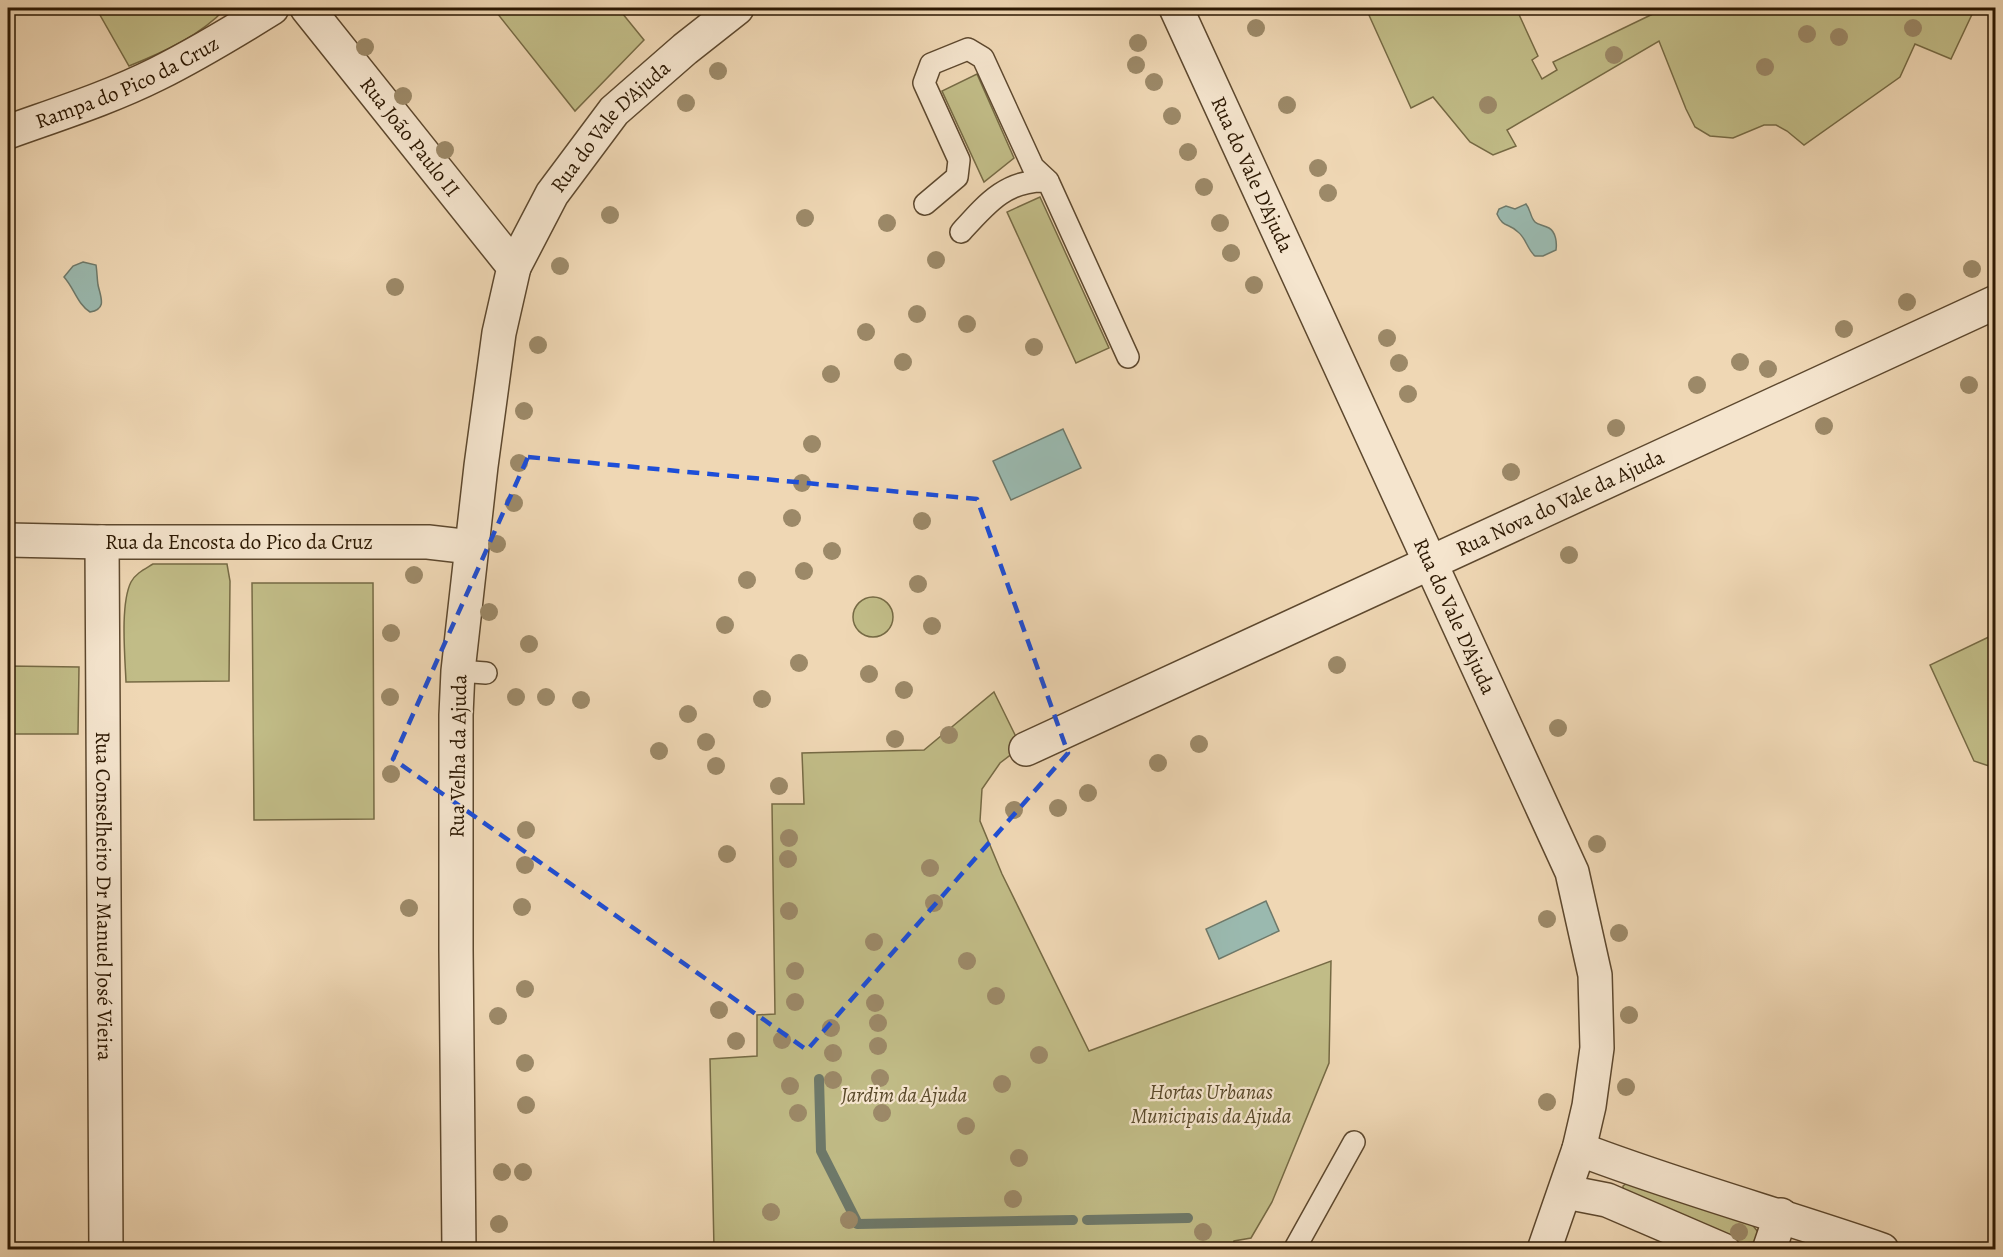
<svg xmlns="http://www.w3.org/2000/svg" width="2003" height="1257" font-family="Alegreya,serif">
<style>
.green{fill:#c1bc87;stroke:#766a44;stroke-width:1.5}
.water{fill:#9ab9af;stroke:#6e796a;stroke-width:1.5}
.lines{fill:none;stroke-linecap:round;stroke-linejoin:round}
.stream{stroke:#6e796a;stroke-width:10}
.service-casing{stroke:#5d482e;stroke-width:24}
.minor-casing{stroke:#5d482e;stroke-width:36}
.tertiary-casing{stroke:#5d482e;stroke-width:36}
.service{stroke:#f5e5ce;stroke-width:21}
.minor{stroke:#f5e5ce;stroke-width:33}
.tertiary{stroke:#f5e5ce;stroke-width:33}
.tree{fill:#9c8968}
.marked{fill:none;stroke:#1d4ed8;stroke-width:4.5;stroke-dasharray:12 8;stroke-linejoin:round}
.labels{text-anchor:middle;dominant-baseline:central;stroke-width:4.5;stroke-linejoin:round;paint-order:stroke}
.street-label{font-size:21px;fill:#2c1802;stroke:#f5e5ce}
.park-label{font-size:21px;font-style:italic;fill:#59492a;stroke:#f5e5ce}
</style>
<rect width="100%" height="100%" fill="#efd7b4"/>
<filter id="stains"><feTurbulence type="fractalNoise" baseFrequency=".00333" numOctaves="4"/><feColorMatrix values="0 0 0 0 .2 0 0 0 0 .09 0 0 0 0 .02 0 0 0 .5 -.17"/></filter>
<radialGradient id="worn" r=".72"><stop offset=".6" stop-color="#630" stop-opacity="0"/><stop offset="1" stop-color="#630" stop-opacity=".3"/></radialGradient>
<path class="green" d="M96 8H226C200 36 164 52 129 66Z
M493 8H618L644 40 575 111Z
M1381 8H1516L1538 56 1532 60 1542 79 1557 70 1553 62 1659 11 1658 8H1975L1951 59 1915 44 1900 77 1804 145 1787 131 1776 125H1764L1733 138 1710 136 1695 127 1686 109 1659 41 1507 130 1516 146 1493 155 1470 142 1433 97 1411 108 1368 13Z
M977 74 1014 158 984 182 942 91Z
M1040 197 1109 348 1076 363 1007 212Z
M153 564H227L230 581 229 681 126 682C125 657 120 604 131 582 136 573 145 569 153 564Z
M252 583H373L374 819 254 820Z
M853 617a20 20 0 1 1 40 0a20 20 0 1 1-40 0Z
M1995 634V768L1974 761 1930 665Z
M8 666 79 667 78 734H8Z
M994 692 1021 747 1000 763 982 789 980 821 1002 874 1089 1051 1331 961 1329 1063 1272 1202 1251 1238 1234 1241 1232 1249H714L710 1059 757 1056V1015L775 1014 772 804H804L802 753 924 750Z
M1627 1183 1750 1222 1758 1232 1755 1242 1740 1243 1629 1194 1623 1190V1186Z"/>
<path class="water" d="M1526 204C1531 210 1530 217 1535 222 1538 225 1544 225 1549 228 1556 232 1557 243 1556 250L1543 256H1535C1527 249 1526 238 1518 232 1509 223 1503 228 1497 214L1499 209 1506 206 1515 209Z
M83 262 96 265C97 271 97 278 98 285 101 298 107 309 90 312 78 305 74 288 64 277L73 266Z
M1063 429 1081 468 1011 500 993 461Z
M1266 901 1279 931 1219 959 1206 929Z"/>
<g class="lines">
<path class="stream" d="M819 1079 821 1151 856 1220
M1087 1220 1188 1218
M857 1224 1073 1220"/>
<defs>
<path id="service" d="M925 204 957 177 959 160 924 83 931 64 968 49 983 58 1033 167 1048 181
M961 232C987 203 1007 179 1048 181L1128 357
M458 671 486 673
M1294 1250 1354 1142"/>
<g id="minor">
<path id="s1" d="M1176 8 1572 872 1595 975 1597 1048 1589 1106 1579 1149 1544 1250"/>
<path id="s2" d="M8 132C58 114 109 98 157 74 197 54 235 31 272 8"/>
<path id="s3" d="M514 267 552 194 614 111 685 49 737 8"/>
<path id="s4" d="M8 540 102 542H428L471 547"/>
<path id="s5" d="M102 542 106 1250"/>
<path id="s6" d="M1026 749 1996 302"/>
<path d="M1579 1149C1678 1187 1781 1215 1882 1250"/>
<path d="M1566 1192 1607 1200 1723 1250"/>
<path d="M1769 1250 1781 1215"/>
</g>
<g id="tertiary">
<path id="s7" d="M307 8 514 267 499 333 481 466 458 671 456 715V950L459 1250"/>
</g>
</defs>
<use href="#service" class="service-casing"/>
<use href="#minor" class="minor-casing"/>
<use href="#tertiary" class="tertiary-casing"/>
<use href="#service" class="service"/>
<use href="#minor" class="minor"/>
<use href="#tertiary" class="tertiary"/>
</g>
<g class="tree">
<circle cx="1256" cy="28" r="9"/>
<circle cx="1913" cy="28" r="9"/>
<circle cx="1807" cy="34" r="9"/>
<circle cx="1839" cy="37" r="9"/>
<circle cx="1138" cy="43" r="9"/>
<circle cx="365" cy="47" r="9"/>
<circle cx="1614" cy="55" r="9"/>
<circle cx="1136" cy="65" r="9"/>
<circle cx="1765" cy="67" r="9"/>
<circle cx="718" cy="71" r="9"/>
<circle cx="1154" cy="82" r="9"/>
<circle cx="403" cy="96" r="9"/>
<circle cx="686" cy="103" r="9"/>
<circle cx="1287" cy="105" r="9"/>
<circle cx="1488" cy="105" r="9"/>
<circle cx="1172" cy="116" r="9"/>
<circle cx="445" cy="150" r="9"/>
<circle cx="1188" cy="152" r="9"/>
<circle cx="1318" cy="168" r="9"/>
<circle cx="1204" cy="187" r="9"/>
<circle cx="1328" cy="193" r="9"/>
<circle cx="610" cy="215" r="9"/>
<circle cx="805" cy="218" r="9"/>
<circle cx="887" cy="223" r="9"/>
<circle cx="1220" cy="223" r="9"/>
<circle cx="1231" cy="253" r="9"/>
<circle cx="936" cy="260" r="9"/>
<circle cx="560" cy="266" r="9"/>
<circle cx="1972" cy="269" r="9"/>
<circle cx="1254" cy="285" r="9"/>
<circle cx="395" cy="287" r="9"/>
<circle cx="1907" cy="302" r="9"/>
<circle cx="917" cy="314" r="9"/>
<circle cx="967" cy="324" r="9"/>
<circle cx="1844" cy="329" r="9"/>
<circle cx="866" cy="332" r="9"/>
<circle cx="1387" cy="338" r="9"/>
<circle cx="538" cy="345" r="9"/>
<circle cx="1034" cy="347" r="9"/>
<circle cx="903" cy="362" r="9"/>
<circle cx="1740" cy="362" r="9"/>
<circle cx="1399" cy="363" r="9"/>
<circle cx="1768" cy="369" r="9"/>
<circle cx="831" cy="374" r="9"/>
<circle cx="1697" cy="385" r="9"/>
<circle cx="1969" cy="385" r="9"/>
<circle cx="1408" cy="394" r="9"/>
<circle cx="524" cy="411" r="9"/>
<circle cx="1824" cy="426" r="9"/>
<circle cx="1616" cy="428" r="9"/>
<circle cx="812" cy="444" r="9"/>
<circle cx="519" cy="463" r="9"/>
<circle cx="1511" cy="472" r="9"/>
<circle cx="802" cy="483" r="9"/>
<circle cx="514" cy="503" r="9"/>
<circle cx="792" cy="518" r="9"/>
<circle cx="922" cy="521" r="9"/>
<circle cx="497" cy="544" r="9"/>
<circle cx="832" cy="551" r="9"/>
<circle cx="1569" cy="555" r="9"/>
<circle cx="804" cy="571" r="9"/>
<circle cx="414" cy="575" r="9"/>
<circle cx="747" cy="580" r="9"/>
<circle cx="918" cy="584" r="9"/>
<circle cx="489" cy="612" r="9"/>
<circle cx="725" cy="625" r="9"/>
<circle cx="932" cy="626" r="9"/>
<circle cx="391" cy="633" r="9"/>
<circle cx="529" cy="644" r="9"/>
<circle cx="799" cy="663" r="9"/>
<circle cx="1337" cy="665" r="9"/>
<circle cx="869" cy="674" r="9"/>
<circle cx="904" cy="690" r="9"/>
<circle cx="390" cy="697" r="9"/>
<circle cx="516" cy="697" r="9"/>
<circle cx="546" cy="697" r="9"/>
<circle cx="762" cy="699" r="9"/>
<circle cx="581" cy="700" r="9"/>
<circle cx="688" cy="714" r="9"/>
<circle cx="1558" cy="728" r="9"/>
<circle cx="949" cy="735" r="9"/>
<circle cx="895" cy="739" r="9"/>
<circle cx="706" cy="742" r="9"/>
<circle cx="1199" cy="744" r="9"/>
<circle cx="659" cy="751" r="9"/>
<circle cx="1158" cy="763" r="9"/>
<circle cx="716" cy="766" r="9"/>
<circle cx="391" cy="774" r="9"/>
<circle cx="779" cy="786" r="9"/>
<circle cx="1088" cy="793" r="9"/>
<circle cx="1058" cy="808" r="9"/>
<circle cx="1014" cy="810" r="9"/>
<circle cx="526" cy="830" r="9"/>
<circle cx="789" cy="838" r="9"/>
<circle cx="1597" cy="844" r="9"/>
<circle cx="727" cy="854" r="9"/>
<circle cx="788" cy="859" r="9"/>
<circle cx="525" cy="865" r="9"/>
<circle cx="930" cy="868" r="9"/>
<circle cx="934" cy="903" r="9"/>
<circle cx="522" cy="907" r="9"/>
<circle cx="409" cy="908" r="9"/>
<circle cx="789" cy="911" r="9"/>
<circle cx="1547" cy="919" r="9"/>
<circle cx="1619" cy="933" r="9"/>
<circle cx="874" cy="942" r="9"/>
<circle cx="967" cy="961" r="9"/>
<circle cx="795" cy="971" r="9"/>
<circle cx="525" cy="989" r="9"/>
<circle cx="996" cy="996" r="9"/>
<circle cx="795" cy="1002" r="9"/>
<circle cx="875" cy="1003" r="9"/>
<circle cx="719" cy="1010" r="9"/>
<circle cx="1629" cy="1015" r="9"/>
<circle cx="498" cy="1016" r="9"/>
<circle cx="878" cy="1023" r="9"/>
<circle cx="831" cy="1028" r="9"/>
<circle cx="782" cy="1040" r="9"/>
<circle cx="736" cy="1041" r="9"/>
<circle cx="878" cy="1046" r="9"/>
<circle cx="833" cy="1053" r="9"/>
<circle cx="1039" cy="1055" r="9"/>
<circle cx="525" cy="1063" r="9"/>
<circle cx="880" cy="1078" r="9"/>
<circle cx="833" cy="1080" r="9"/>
<circle cx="1002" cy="1084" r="9"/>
<circle cx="790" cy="1086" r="9"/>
<circle cx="1626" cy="1087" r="9"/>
<circle cx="1547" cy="1102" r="9"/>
<circle cx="526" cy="1105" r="9"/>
<circle cx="798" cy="1113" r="9"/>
<circle cx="882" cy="1113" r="9"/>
<circle cx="966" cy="1126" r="9"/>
<circle cx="1019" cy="1158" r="9"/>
<circle cx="502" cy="1172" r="9"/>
<circle cx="523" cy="1172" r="9"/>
<circle cx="1013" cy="1199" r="9"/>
<circle cx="771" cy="1212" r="9"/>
<circle cx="849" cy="1220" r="9"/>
<circle cx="499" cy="1224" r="9"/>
<circle cx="1203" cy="1232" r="9"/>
<circle cx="1739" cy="1232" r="9"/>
</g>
<path class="marked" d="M528 457 977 499 1068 753 807 1050 393 759Z"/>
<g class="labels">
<g class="street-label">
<text stroke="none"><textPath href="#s2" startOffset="129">Rampa do Pico da Cruz</textPath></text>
<text stroke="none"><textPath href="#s3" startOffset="172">Rua do Vale D'Ajuda</textPath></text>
<text stroke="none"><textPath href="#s7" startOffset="165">Rua João Paulo II</textPath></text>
<text stroke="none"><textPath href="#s1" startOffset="183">Rua do Vale D'Ajuda</textPath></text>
<text stroke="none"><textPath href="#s6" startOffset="588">Rua Nova do Vale da Ajuda</textPath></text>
<text stroke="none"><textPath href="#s4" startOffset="231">Rua da Encosta do Pico da Cruz</textPath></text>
<text stroke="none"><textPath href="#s1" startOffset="669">Rua do Vale D'Ajuda</textPath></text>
<text transform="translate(458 756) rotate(-89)">Rua Velha da Ajuda</text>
<text stroke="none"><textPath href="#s5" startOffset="354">Rua Conselheiro Dr Manuel José Vieira</textPath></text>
</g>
<g class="park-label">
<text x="1211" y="1092">Hortas Urbanas<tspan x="1211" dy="24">Municipais da Ajuda</tspan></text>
<text x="904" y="1095">Jardim da Ajuda</text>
</g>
</g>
<rect width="2003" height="1257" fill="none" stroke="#efd7b4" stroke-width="30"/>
<rect x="9" y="9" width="1985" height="1239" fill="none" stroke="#2c1802" stroke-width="3"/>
<rect x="15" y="15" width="1973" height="1227" fill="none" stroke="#2c1802" stroke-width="1.5"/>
<rect width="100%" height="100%" filter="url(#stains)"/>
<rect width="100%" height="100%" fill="url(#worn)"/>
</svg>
